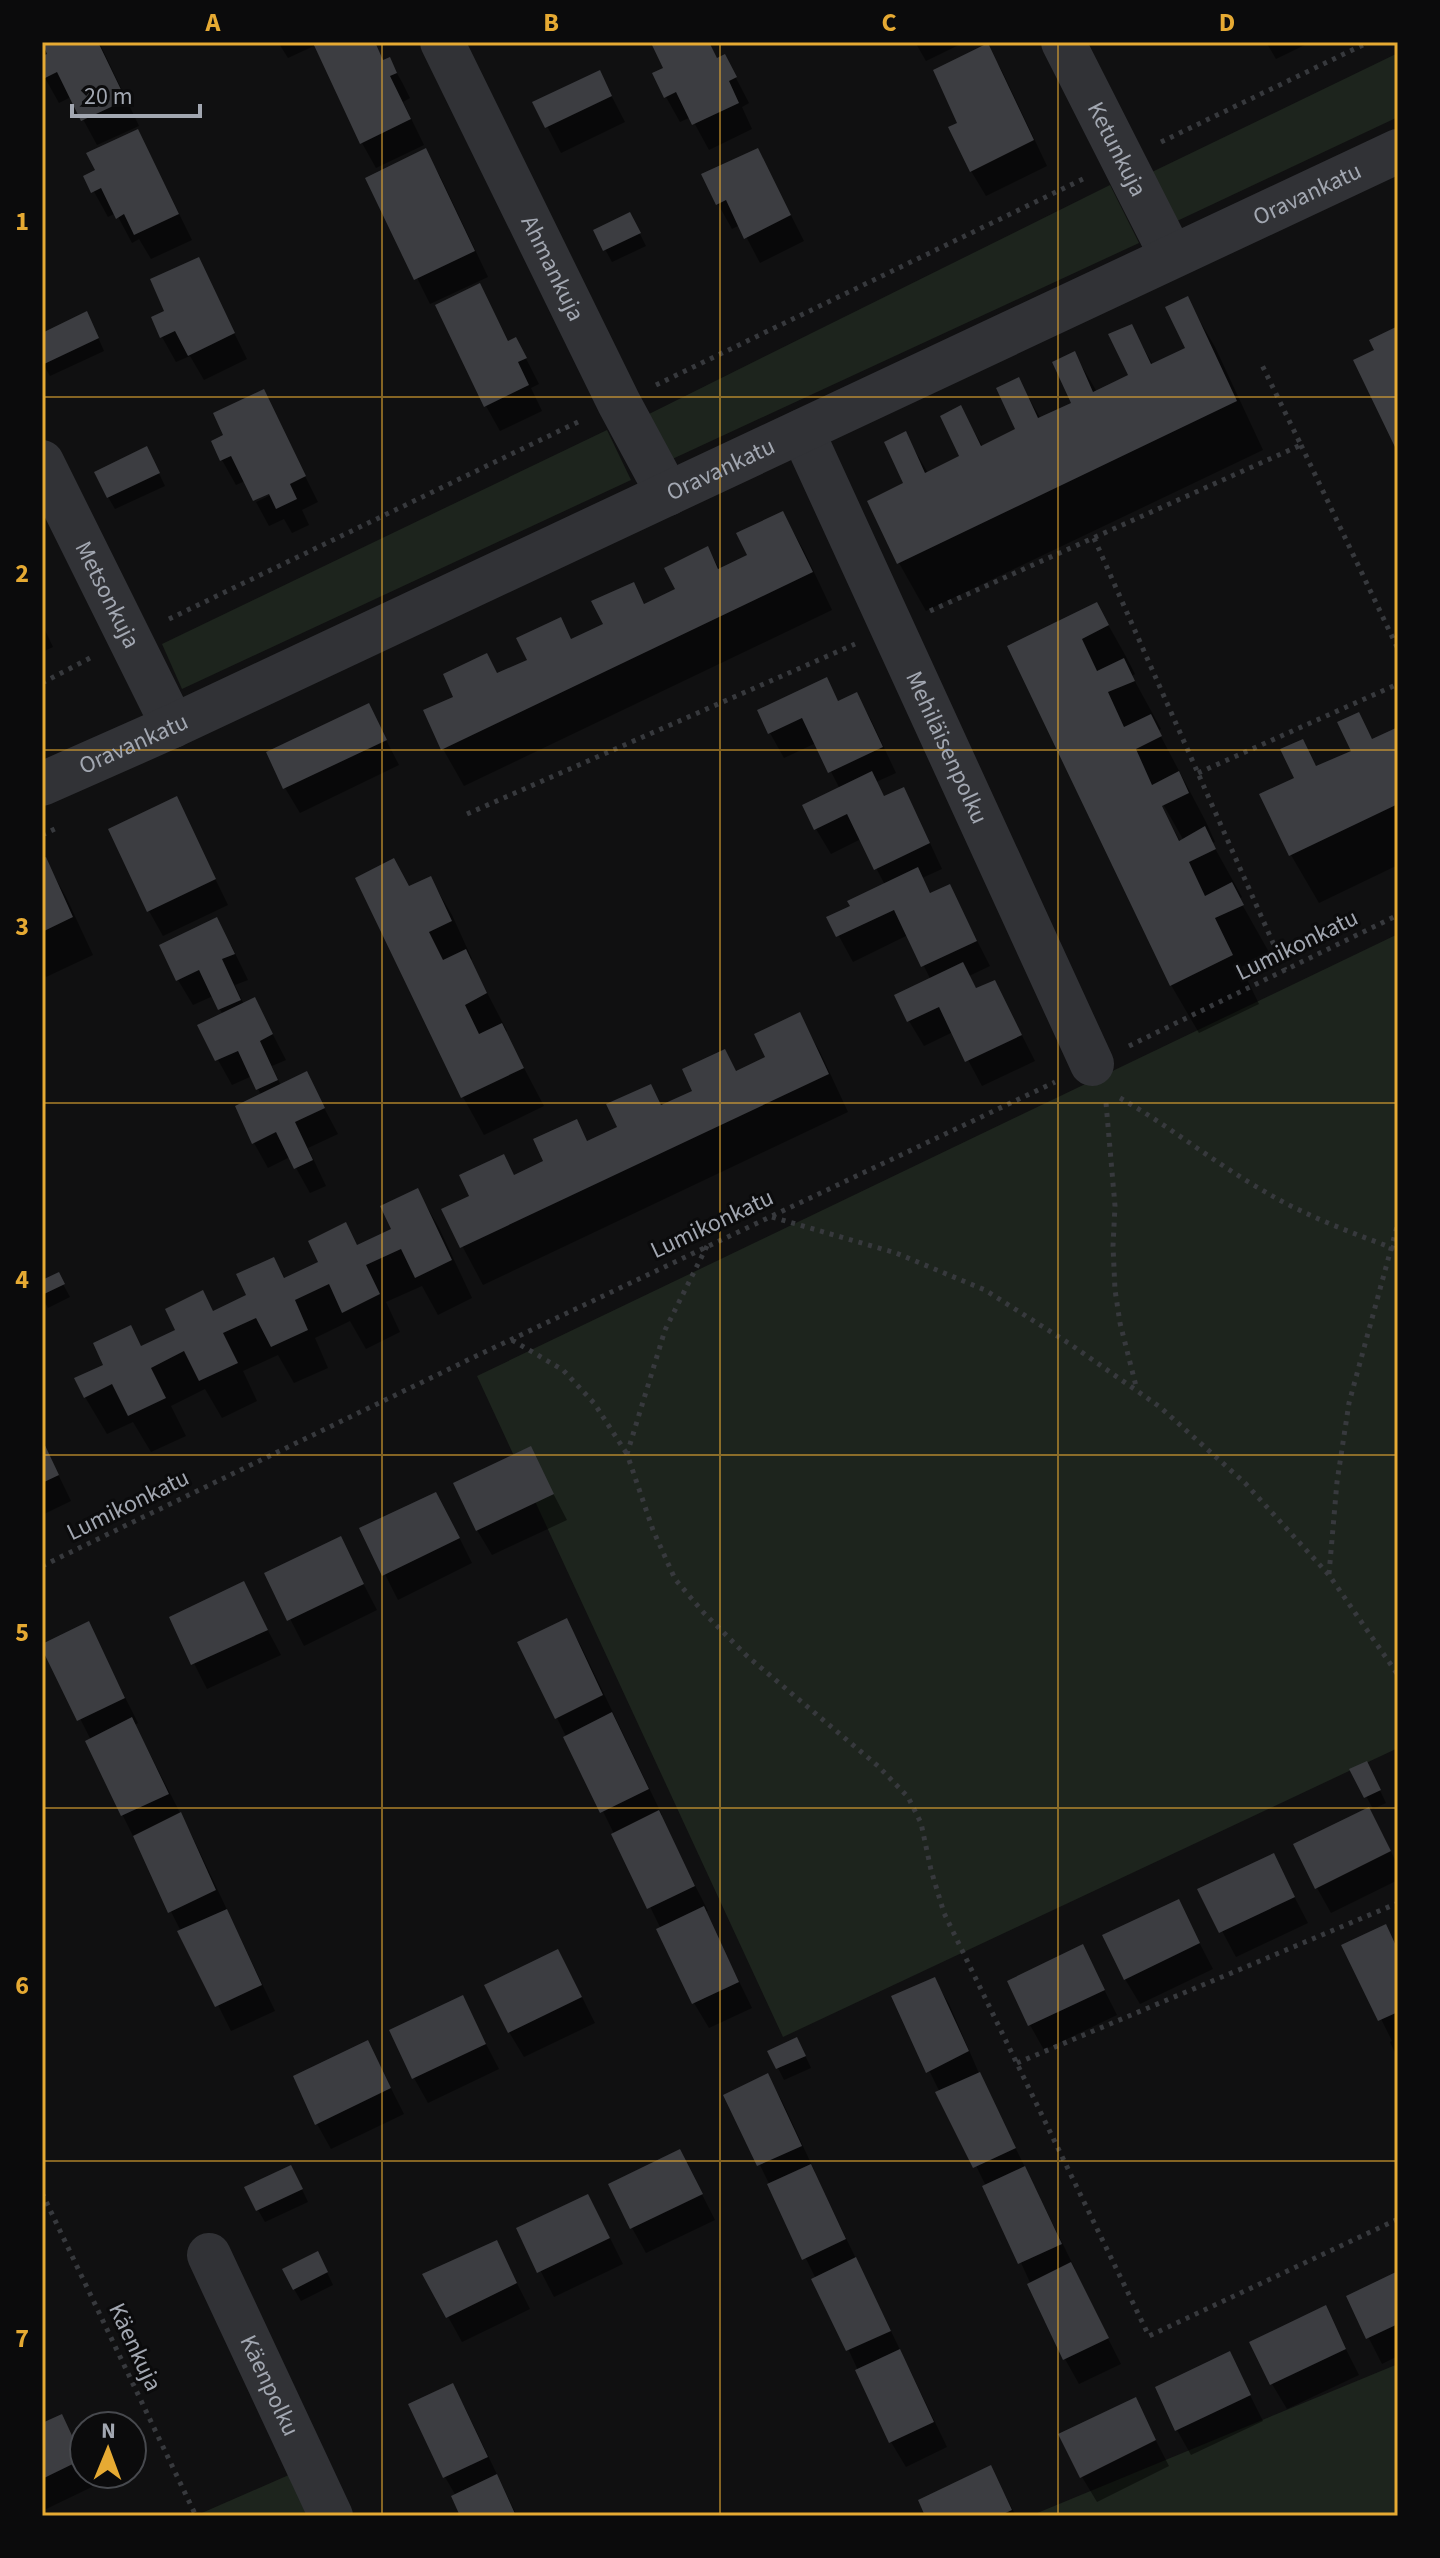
<svg xmlns="http://www.w3.org/2000/svg" width="1440" height="2558" font-family="'Source Sans 3',sans-serif">
<style>
.green{fill:#1d241d}
.shadow{fill:#0007;fill-rule:evenodd}
.building{fill:#3c3d41}
.lines{fill:none;stroke-linecap:round;stroke-linejoin:round}
.path{stroke:#37393d;stroke-width:5;stroke-dasharray:4 6;stroke-linecap:butt}
.minor{stroke:#313236;stroke-width:44}
.grid{fill:none;stroke:#e6aa33;stroke-width:2;stroke-opacity:0.55}
.labels{text-anchor:middle;dominant-baseline:central;stroke-width:6;stroke-linejoin:round;paint-order:stroke}
.street-label{font-size:24px;fill:#a2a7b1;stroke:#0b0b0c}
.neatline{fill:none;stroke:#e6aa33;stroke-width:3}
.grid-label{font-size:26px;text-anchor:middle;font-weight:bold;fill:#e6aa33}
</style>
<rect width="100%" height="100%" fill="#101011"/>
<path class="green" d="M1398 53V117L1177 221 1152 172Z
M1110 185 1139 243 668 461 649 414Z
M607 430 631 480 182 689 162 644Z
M1398 934V1748L783 2037 477 1376Z
M1398 2364V2516H1030Z
M307 2467 331 2516H195Z"/>
<path class="shadow" d="M44 42H99L139 126 97 145 71 97 59 103 45 78 42 72V58L50 55Z
M278 42H374L384 62 389 59 403 84 410 98 403 102 424 145 376 168 362 143 316 45 288 58Z
M662 42H708L718 60 725 57 749 103 742 107 752 129 709 150 691 117 680 122 666 97Z
M915 42H965L926 61Z
M1266 42H1311L1276 59Z
M987 46 1002 71 1047 166 986 196 971 171 959 124Z
M599 72 625 122 561 153 535 103Z
M138 131 192 240 151 259 139 239 132 243 116 213 108 217 86 177 97 171Z
M758 150 804 241 760 263 740 225 732 229 718 204Z
M425 151 440 176 488 277 430 304 368 179Z
M636 226 646 246 612 262 595 231Z
M198 260 247 359 204 380 190 356 176 362 162 337Z
M479 285 509 342 516 339 539 384 531 388 542 411 500 431 486 406Z
M1187 299 1215 347 1263 450 926 611 899 563 906 484 905 434 928 473 961 457 960 408 983 447 1018 430V380L1041 419 1074 404V353L1097 392 1131 376V326L1153 365 1188 348Z
M93 326 104 351 50 376 42 362V335Z
M263 392 318 502 302 510 309 525 292 533 284 519 269 526 256 502 279 491 245 481 236 485 222 460 226 436Z
M153 461 165 486 115 509 108 497Z
M783 514 804 551 832 610 464 786 443 749 497 675 605 625 633 585 645 605 677 590 708 549 720 570 750 556Z
M1097 605 1124 653 1135 674 1132 676 1161 729 1158 731 1206 822 1215 842 1212 843 1242 897 1239 899 1270 954 1241 967 1259 1004 1199 1033 1171 985 1009 647ZM1159 797 1183 839 1180 841 1156 799Z
M42 624 53 647 42 652Z
M826 680 839 703 857 695 871 720 896 773 876 782 885 798 903 790 917 815 942 869 922 878 931 894 949 886 990 966 969 976 977 990 1008 1008 1035 1061 982 1086 953 1032 924 1046 909 1021 897 996 931 980 908 935 853 962 829 918 853 907 885 885 861 839 831 854 816 829 805 806 840 789 816 743 784 758 770 733Z
M368 705 399 765 300 813 285 788Z
M1358 714 1373 741 1398 729V865L1319 903 1291 855 1317 768 1354 752Z
M176 799 228 905 163 936 149 911Z
M45 860 66 897 93 955 46 977 42 969V861Z
M430 878 452 915 472 959 470 960 507 1031 505 1032 544 1106 484 1135 463 1097 357 879 409 888Z
M231 945 248 980 235 985 244 1005 255 1000 286 1060 272 1066 281 1086 306 1074 338 1134 308 1148 326 1186 310 1193 290 1157 268 1168 254 1143 261 1095 252 1076 232 1085 199 1026 223 1015 213 996 193 1005 178 980Z
M799 1015 820 1052 848 1112 483 1285 443 1210 546 1162 576 1121 588 1143 768 1057Z
M418 1191 439 1228 472 1298 438 1315 422 1286 386 1302 400 1332 366 1349 350 1321 315 1338 328 1368 294 1383 278 1355 243 1371 257 1401 222 1418 205 1389 171 1406 186 1436 151 1452 133 1422 107 1434 85 1397 142 1348 248 1296 274 1259 286 1280 394 1230Z
M58 1275 70 1297 48 1308 42 1297V1283Z
M42 1441 71 1501 42 1515Z
M530 1449 567 1520 492 1555 477 1530Z
M450 1519 472 1563 398 1600 362 1529Z
M340 1539 377 1610 304 1646 267 1574Z
M243 1584 281 1655 207 1689 171 1618Z
M566 1621 581 1646 662 1815 660 1816 708 1911 705 1912 752 2008 709 2028 694 2003 661 1929 557 1718Z
M88 1624 138 1723 135 1725 194 1840 275 2011 231 2031 123 1816 88 1742 91 1740 43 1646Z
M1352 1770 1373 1776 1386 1803 1373 1809Z
M1383 1835 1398 1866V1880L1331 1913 1317 1888Z
M1273 1856 1308 1923 1236 1957 1200 1890Z
M1178 1902 1213 1969 1140 2004 1125 1979Z
M1385 1927 1398 1949V2059L1390 2042 1392 2041 1344 1945Z
M1082 1946 1117 2015 1044 2050 1030 2025Z
M572 1977 595 2023 524 2057 509 2032Z
M934 1979 949 2004 981 2078 1075 2269 1073 2270 1121 2364 1079 2384 1065 2359 986 2186 893 1997Z
M462 1998 499 2069 428 2103 414 2078Z
M368 2043 404 2114 331 2149 317 2124Z
M803 2051 811 2068 784 2080 778 2068Z
M767 2076 782 2101 815 2172H814L947 2447 906 2467 891 2442 816 2279 726 2096Z
M680 2151 715 2220 646 2253 632 2228Z
M297 2179 308 2202 265 2222 258 2210Z
M602 2222 623 2264 554 2297 519 2229Z
M496 2242 530 2309 462 2342 425 2275Z
M324 2266 333 2285 301 2301 294 2289Z
M1398 2273V2356L1382 2364 1348 2297Z
M1325 2308 1359 2375 1287 2409 1272 2384Z
M1229 2353 1263 2421 1191 2455 1177 2430Z
M452 2385 466 2410 517 2516H463L456 2496 445 2477Z
M1135 2400 1169 2466 1097 2502 1082 2477Z
M62 2416 84 2458V2474H91L96 2485 42 2511V2426Z
M990 2467 1016 2516H928Z"/>
<path class="building" d="M42 42H98L126 100 81 121 57 72 43 79 42 56 47 54Z
M316 42H375L383 60 390 57 397 73 390 76 411 119 360 144 313 43Z
M658 42H709L717 58 725 54 737 77 729 81 739 103 692 125 676 92 664 98 652 73 663 68 652 45Z
M988 43 1034 140 970 172 948 127 957 123 933 70Z
M600 70 612 96 545 128 532 102Z
M138 129 179 214 134 235 124 214 116 219 101 188 91 193 83 176 95 170 86 153Z
M426 148 475 251 414 280 365 178Z
M758 148 791 215 744 239 726 200 716 205 701 174Z
M630 212 641 233 603 251 593 230Z
M199 257 235 333 188 356 175 331 160 338 151 317 164 311 150 279Z
M480 283 508 341 516 337 527 358 518 362 529 385 484 407 435 305Z
M1188 296 1237 401 897 564 867 501 903 483 884 442 906 431 925 473 959 456 940 416 961 405 981 446 1015 429 996 388 1019 377 1038 418 1071 403 1052 362 1075 351 1093 392 1128 375 1108 334 1132 324 1151 364 1185 348 1165 307Z
M87 311 99 338 42 365V333Z
M1398 326V446L1395 447 1353 360 1374 350 1369 340Z
M264 389 306 476 290 484 297 499 276 509 269 494 253 501 231 456 220 461 211 441 223 435 213 413Z
M147 446 160 473 107 498 94 472Z
M783 511 813 572 441 750 423 710 453 697 443 674 487 653 497 673 527 660 516 638 561 617 571 639 603 624 591 601 634 582 644 604 675 589 664 568 708 546 718 569 747 555 736 533Z
M1097 602 1109 625 1082 639 1097 671 1124 658 1135 681 1108 692 1124 727 1151 714 1162 736 1136 749 1152 785 1179 771 1189 793 1162 806 1179 841 1205 826 1216 849 1189 862 1205 896 1232 882 1244 905 1215 918 1233 955 1170 986 1007 646Z
M827 677 838 701 857 692 883 747 828 773 802 718 768 734 757 710Z
M369 703 387 740 283 789 266 752Z
M1359 712 1372 739 1398 727V804L1289 856 1259 794 1294 778 1280 749 1303 739 1316 766 1351 751 1337 722Z
M872 771 884 796 904 787 930 843 874 870 847 814 814 830 802 805Z
M177 796 216 879 147 912 108 829Z
M46 857 73 917 42 932V859Z
M394 858 409 886 431 876 452 921 429 932 443 960 466 949 487 993 465 1005 479 1034 502 1023 524 1068 461 1098 355 878Z
M918 867 930 893 950 884 977 941 921 967 894 910 836 937 826 917 850 906 847 901Z
M217 917 235 954 222 959 241 1000 218 1010 199 970 176 981 159 945Z
M963 962 976 988 995 980 1022 1035 965 1062 939 1007 907 1022 894 995Z
M255 997 273 1034 260 1041 278 1080 256 1090 238 1051 215 1061 197 1025Z
M800 1012 829 1074 460 1248 441 1209 469 1196 459 1175 504 1154 514 1175 543 1161 533 1139 577 1119 587 1141 617 1127 606 1104 651 1084 661 1105 692 1091 682 1069 725 1049 736 1071 765 1057 754 1034Z
M307 1071 325 1108 295 1122 313 1160 294 1169 276 1132 252 1144 235 1106Z
M418 1188 452 1260 415 1278 401 1249 366 1265 380 1294 342 1313 329 1284 295 1300 308 1330 271 1347 256 1318 223 1333 238 1363 199 1381 184 1351 151 1368 166 1398 128 1416 112 1384 84 1398 74 1378 103 1365 93 1343 131 1325 141 1346 175 1330 165 1309 203 1290 213 1311 246 1295 236 1274 274 1257 284 1278 318 1262 308 1241 346 1222 357 1245 391 1229 380 1206Z
M59 1272 65 1284 42 1295V1280Z
M42 1439 59 1475 42 1483Z
M531 1446 554 1494 476 1531 453 1483Z
M436 1492 460 1538 382 1576 359 1528Z
M341 1536 364 1584 287 1621 264 1573Z
M244 1581 268 1630 191 1665 169 1617Z
M567 1618 603 1695 555 1719 517 1642Z
M89 1621 125 1698 77 1721 42 1649V1644Z
M612 1712 649 1789 600 1813 563 1737Z
M132 1717 169 1794 121 1816 85 1741Z
M1367 1761 1381 1790 1364 1798 1349 1769Z
M1369 1807 1391 1851 1315 1889 1293 1844Z
M659 1810 695 1886 647 1909 611 1834Z
M181 1812 216 1890 168 1913 133 1836Z
M1274 1853 1295 1897 1219 1933 1197 1889Z
M1179 1899 1200 1943 1124 1980 1102 1935Z
M704 1906 739 1982 692 2004 656 1929Z
M227 1909 262 1985 215 2007 177 1931Z
M1386 1924 1398 1950V2012L1378 2021 1341 1945Z
M1083 1944 1105 1990 1028 2026 1007 1981Z
M558 1949 582 1997 508 2033 484 1985Z
M935 1977 969 2051 926 2073 891 1996Z
M463 1995 486 2044 412 2079 389 2030Z
M797 2037 806 2056 776 2069 767 2051Z
M368 2040 391 2088 315 2125 293 2076Z
M980 2072 1016 2148 973 2168 935 2092Z
M768 2073 802 2146 757 2166 723 2095Z
M680 2149 703 2194 630 2229 608 2184Z
M811 2164 846 2239 802 2260 767 2184Z
M291 2165 303 2189 256 2211 244 2187Z
M1025 2166 1062 2244 1018 2264 982 2186Z
M588 2194 610 2238 537 2273 516 2228Z
M497 2240 517 2283 446 2318 422 2274Z
M318 2251 328 2272 293 2290 282 2269Z
M856 2257 891 2331 846 2351 811 2279Z
M1071 2262 1109 2338 1063 2360 1027 2284Z
M1398 2271V2324L1366 2339 1346 2296Z
M1326 2305 1346 2349 1270 2385 1249 2342Z
M900 2349 934 2422 889 2443 855 2370Z
M1230 2351 1251 2395 1175 2431 1155 2387Z
M453 2383 488 2457 443 2478 408 2404Z
M1136 2397 1156 2440 1080 2478 1058 2434Z
M62 2414 83 2459 42 2479V2423Z
M991 2465 1012 2510 999 2516H925L918 2500Z
M497 2474 516 2516H460L451 2496Z"/>
<g class="lines">
<path class="path" d="M1161 142 1369 42
M656 385 1083 179
M1301 445 1398 649
M1094 538 1285 970
M930 611 1301 445 1261 363
M169 619 582 420
M42 683 92 657
M1198 773 1398 684
M467 814 855 644
M42 835 57 828
M1129 1046 1398 915
M1120 1098C1171 1127 1217 1165 1269 1194 1308 1217 1355 1234 1398 1250
M1106 1103 1115 1206 1113 1246 1115 1290 1120 1323 1137 1390
M772 1217 896 1253 985 1290 1070 1344 1160 1407 1245 1483 1329 1575 1398 1675
M707 1246 665 1330 627 1454 653 1530 675 1579 703 1612 747 1656 878 1766 908 1797 921 1823 931 1870 944 1913 1149 2336 1398 2219
M512 1340 563 1370 594 1403 627 1454
M42 1566 470 1359 1055 1082
M1329 1574 1337 1482 1349 1403 1398 1223
M1017 2063 1398 1903
M42 2193 196 2516"/>
<g class="minor">
<path id="s1" d="M442 42 619 403 668 494"/>
<path id="s2" d="M1063 42 1171 255"/>
<path id="s3" d="M802 431 1092 1064"/>
<path id="s4" d="M42 462 173 726"/>
<path id="s5" d="M42 784 173 726 1398 151"/>
<path id="s6" d="M209 2255 331 2516"/>
</g>
</g>
<path class="grid" d="M382 42V2516M720 42V2516M1058 42V2516M42 397H1398M42 750H1398M42 1103H1398M42 1455H1398M42 1808H1398M42 2161H1398"/>
<g class="labels">
<g class="street-label">
<text stroke="none"><textPath href="#s2" startOffset="120">Ketunkuja</textPath></text>
<text stroke="none"><textPath href="#s5" startOffset="1396">Oravankatu</textPath></text>
<text stroke="none"><textPath href="#s1" startOffset="252">Ahmankuja</textPath></text>
<text stroke="none"><textPath href="#s5" startOffset="748">Oravankatu</textPath></text>
<text stroke="none"><textPath href="#s4" startOffset="148">Metsonkuja</textPath></text>
<text stroke="none"><textPath href="#s5" startOffset="100">Oravankatu</textPath></text>
<text stroke="none"><textPath href="#s3" startOffset="348">Mehiläisenpolku</textPath></text>
<text transform="translate(1297 945) rotate(-26)">Lumikonkatu</text>
<text transform="translate(712 1224) rotate(-25)">Lumikonkatu</text>
<text transform="translate(128 1505) rotate(-26)">Lumikonkatu</text>
<text transform="translate(135 2347) rotate(65)">Käenkuja</text>
<text stroke="none"><textPath href="#s6" startOffset="144">Käenpolku</textPath></text>
</g>
</g>
<rect width="1440" height="2558" fill="none" stroke="#0b0b0c" stroke-width="88"/>
<g transform="translate(108 2450) rotate(1)"><circle r="38" fill="#0b0b0c" stroke="#47494e" stroke-width="2"/>
<path d="M0-6L14 30L0 20L-14 30Z" fill="#e6aa33"/>
<text y="-12" font-size="22" font-weight="bold" text-anchor="middle" fill="#a2a7b1">N</text>
</g>
<path d="M72 104v12h128v-12" fill="none" stroke="#a2a7b1" stroke-width="4"/>
<text x="84" y="104" font-size="24" fill="#a2a7b1" stroke="#0b0b0c" stroke-width="6" paint-order="stroke">20 m</text>
<rect x="44" y="44" width="1352" height="2470" class="neatline"/>
<g class="grid-label">
<text x="213" y="31">A</text>
<text x="551" y="31">B</text>
<text x="889" y="31">C</text>
<text x="1227" y="31">D</text>
<text x="22" y="230">1</text>
<text x="22" y="582">2</text>
<text x="22" y="935">3</text>
<text x="22" y="1288">4</text>
<text x="22" y="1641">5</text>
<text x="22" y="1994">6</text>
<text x="22" y="2347">7</text>
</g>
</svg>
